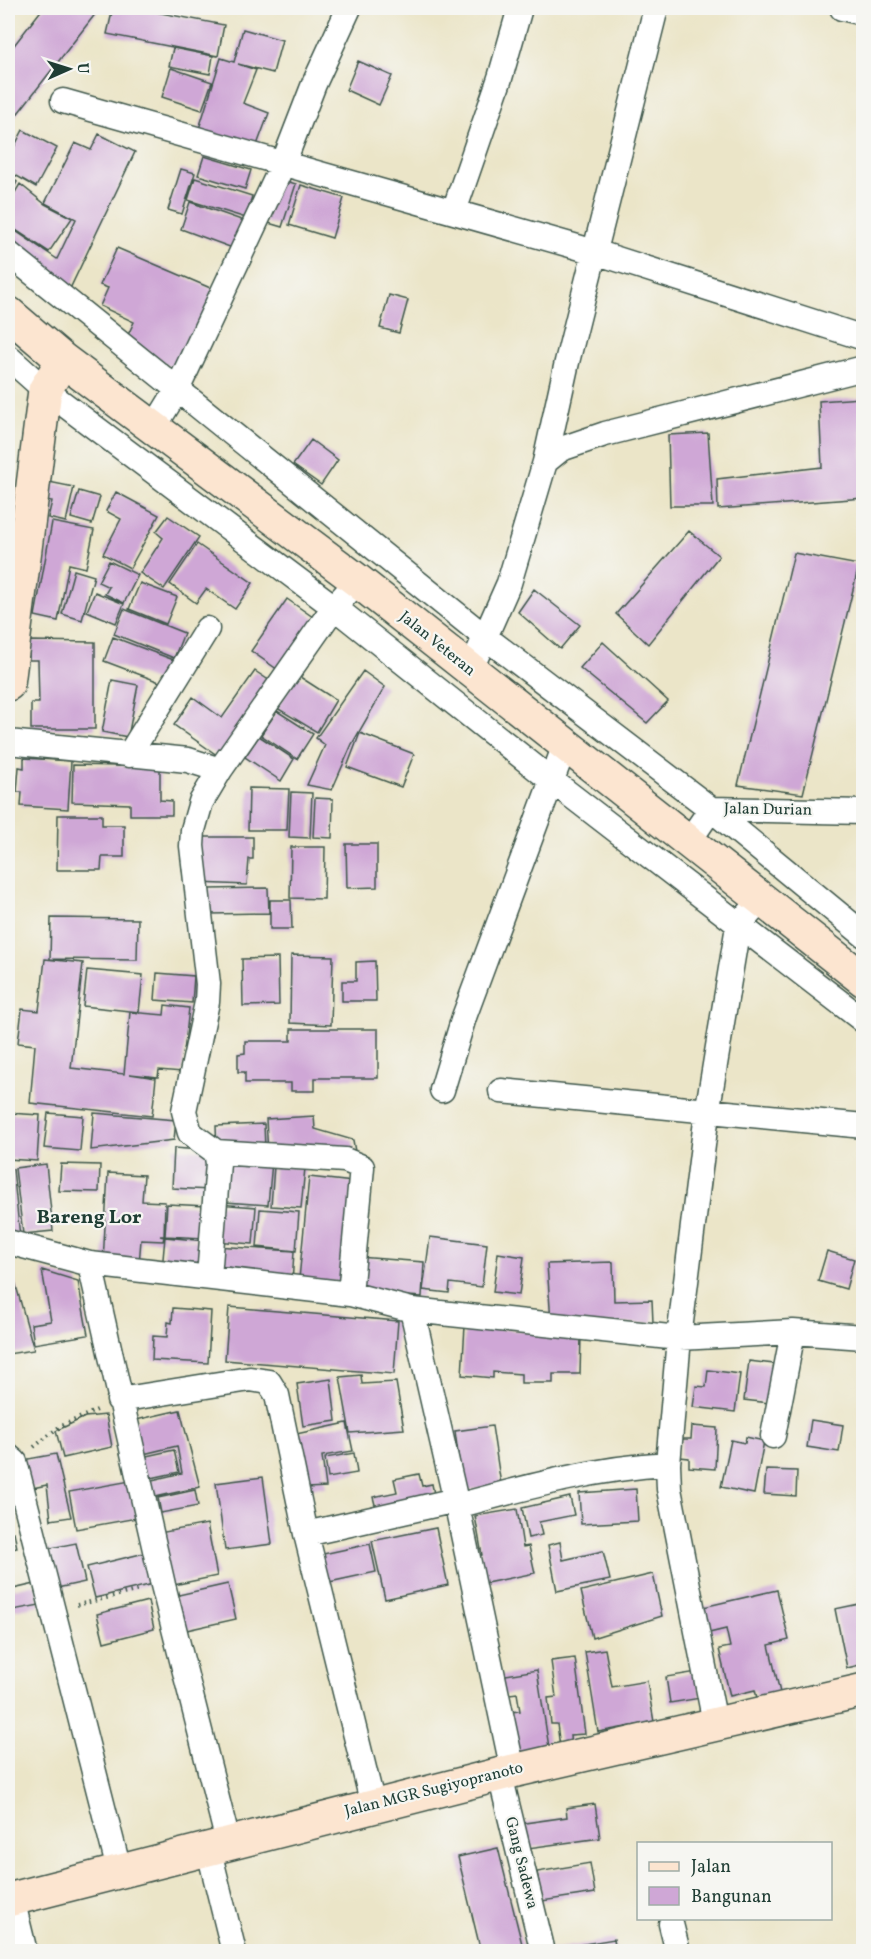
<svg xmlns="http://www.w3.org/2000/svg" width="871" height="1959" font-family="Vollkorn,serif">
<style>
.building{fill:#cfa7d6}
.lines{fill:none;stroke-linecap:round;stroke-linejoin:round}
.street-casing{stroke:#3e564a;stroke-width:27}
.secondary-casing{stroke:#3e564a;stroke-width:36}
.path{stroke:#3e564a;stroke-width:4;stroke-dasharray:1.5 4.5;stroke-linecap:butt}
.street{stroke:#fff;stroke-width:24}
.secondary{stroke:#fce5d0;stroke-width:33}
.labels{text-anchor:middle;dominant-baseline:central;stroke-width:4.5;stroke-linejoin:round;paint-order:stroke}
.street-label{font-size:16px;fill:#1f3d34;stroke:#f6f6f2}
.quarter-label{font-size:20px;font-weight:bold;fill:#1f3d34;stroke:#f6f6f2}
</style>
<rect width="100%" height="100%" fill="#f6f6f2"/>
<filter id="ink" filterUnits="userSpaceOnUse"><feTurbulence type="fractalNoise" baseFrequency=".0167" numOctaves="2"/><feDisplacementMap in="SourceGraphic" scale="12" xChannelSelector="R" yChannelSelector="G"/><feConvolveMatrix kernelMatrix="1 2 1 2 8 2 1 2 1" color-interpolation-filters="sRGB"/></filter>
<filter id="wash" filterUnits="userSpaceOnUse"><feTurbulence type="fractalNoise" baseFrequency=".008" numOctaves="4" result="noise"/><feDisplacementMap in="SourceGraphic" scale="24" xChannelSelector="R" yChannelSelector="G"/><feGaussianBlur stdDeviation="1.35" result="paint"/><feColorMatrix in="noise" values="0 0 0 0 0 0 0 0 0 0 0 0 0 0 0 0 0 1.4 0 .05"/><feComposite in="paint" operator="in"/></filter>
<g filter="url(#wash)">
<rect width="100%" height="100%" fill="#ebe5c8"/>
<g id="blocks">
<path class="building" d="M43 8H100L8 126V53Z
M113 8H135L224 25 218 56 107 34Z
M243 29 282 40 273 73 238 64 256 70 243 103 269 113 254 153 198 132 221 58 234 62Z
M173 48 213 56 210 74 169 66Z
M358 61 392 76 379 105 346 90Z
M171 68 212 82 202 110 162 97Z
M23 130 57 148 36 187 8 171V159Z
M99 134 135 152 67 295 8 252V226L57 259 76 219 45 203 75 143 91 150Z
M204 156 251 170 245 189 198 175Z
M181 169 195 173 182 214 168 210Z
M8 174 17 182 8 198Z
M195 178 252 196 246 218 188 200Z
M279 179 296 184 282 227 265 222Z
M20 184 45 204 72 218 49 252 8 225V204Z
M301 185 344 198 332 238 289 225Z
M190 202 247 222 238 250 181 229Z
M117 248 215 290 178 373 127 337 134 322 100 306 108 288 100 285Z
M389 295 408 300 399 333 380 328Z
M861 398 864 498 718 509 717 479 822 467 819 401Z
M708 433 713 506H670L668 435Z
M311 440 338 460 321 485 293 465Z
M44 481 74 487 66 522 48 518 52 501 40 499Z
M79 491 100 497 92 524 71 518Z
M116 492 159 515 130 568 103 554 121 519 106 511Z
M168 516 199 537 164 589 140 573 163 538 156 532Z
M52 522 94 530 86 568 69 564 58 621 35 616Z
M689 531 719 556 648 644 616 614Z
M197 544 253 583 235 609 206 589 196 603 170 584Z
M794 553 859 565 803 794 738 785Z
M109 561 138 575 124 603 105 594 109 587 98 582Z
M74 570 94 576 82 620 62 614Z
M140 583 177 597 166 624 129 609Z
M534 589 580 625 560 649 518 612Z
M95 592 124 604 116 623 87 611Z
M287 599 320 622 284 674 251 651Z
M124 609 184 633 174 658 114 634Z
M113 637 179 662 170 686 104 661Z
M29 641 95 642V729H31V703H39L38 660H29Z
M603 642 668 701 647 723 580 668Z
M255 671 276 685 224 760 174 725 193 697 222 718Z
M363 671 385 687 352 744 332 790 307 785 325 745 316 738Z
M297 675 336 700 317 732 277 708Z
M112 680 138 685 128 737 102 732Z
M277 711 313 734 297 759 261 735Z
M360 733 414 754 401 787 347 767Z
M259 736 294 759 281 781 245 757Z
M24 758 71 761 68 809 21 806 22 792H17L19 767 24 768Z
M73 765 160 767V800L172 801V815H130V804L72 802Z
M249 788 289 789 287 830H248Z
M291 792 312 793 310 838 289 837Z
M315 798 333 799 332 838 313 837Z
M58 815H102V825H124V857H102L101 870H57Z
M198 837H253V859H249L247 885 199 883Z
M346 844H377V887L347 888Z
M291 847H325L324 899 290 898Z
M268 888 269 913 210 914 209 889Z
M270 900H291L292 929H270Z
M51 918 138 919 137 960 50 959Z
M291 955 333 956 331 1025 290 1023Z
M278 958 279 1005 243 1006 242 959Z
M45 959 83 963 71 1068 124 1074 130 1012 164 1015 165 1005 189 1008 182 1072 159 1070 158 1077 130 1074 156 1078 152 1116 30 1103 35 1045 18 1043 22 1009 39 1011Z
M375 961 376 1001H342V981H356V962Z
M87 970 143 975 139 1012 83 1006Z
M157 973 194 976 192 1003 155 1000Z
M291 1029H378V1078H315V1091H291V1083H245V1072H238V1054L245 1053V1041H291Z
M8 1113 40 1115 37 1161 8 1159Z
M48 1113 83 1116 80 1151 44 1148Z
M94 1113 176 1120 174 1140 91 1150Z
M314 1116 315 1129 353 1140 356 1157 268 1154 266 1119Z
M264 1124 265 1149 217 1151 216 1126Z
M174 1148 212 1151 210 1190 172 1188Z
M221 1158 272 1162 268 1205 226 1202Z
M46 1164 53 1231 23 1234 15 1168Z
M61 1164 100 1165 99 1192 59 1191Z
M274 1166 305 1168 301 1208 271 1206Z
M13 1169 20 1237 8 1235V1170Z
M108 1173 144 1175 142 1201 165 1202 164 1236H160L164 1237 163 1241 141 1240 139 1264 103 1262Z
M309 1177 353 1182 343 1283 299 1279Z
M167 1204 206 1206 204 1238 165 1236Z
M218 1204 256 1207 253 1244 215 1241Z
M260 1209 299 1212 296 1251 257 1247Z
M165 1237 205 1241 202 1274 162 1270Z
M430 1237 487 1244 482 1287 450 1283 449 1293 423 1290Z
M215 1246 294 1251 292 1285 213 1275Z
M827 1251 854 1259 846 1289 818 1281Z
M498 1253 524 1257 519 1295 493 1292Z
M8 1257 34 1350 8 1354Z
M358 1257 424 1262 422 1297 355 1292Z
M863 1260H864V1286L856 1284Z
M613 1262 614 1301 652 1300 653 1323 587 1325 551 1322 547 1264Z
M42 1270 78 1281 88 1335 34 1344 31 1324 51 1321Z
M229 1307 398 1321 394 1374 225 1360Z
M173 1308 211 1311 208 1363 152 1360 153 1336 167 1337 168 1322 172 1323Z
M465 1326 581 1336 580 1374H553V1383H521V1374L493 1372V1378L462 1375Z
M749 1361 774 1364 769 1403 744 1400Z
M708 1370 740 1374 735 1412 693 1407 696 1386 706 1387Z
M361 1375 362 1384 396 1382 404 1429 350 1433 340 1377Z
M331 1379 336 1421 303 1426 297 1384Z
M180 1410 200 1487 151 1498 148 1481 182 1473 177 1446 135 1456 127 1422Z
M106 1415 112 1447 63 1458 56 1431 85 1417Z
M811 1420 843 1425 839 1452 807 1447Z
M347 1423 353 1451 322 1456 326 1487 307 1488 287 1436Z
M492 1426 501 1485 463 1491 455 1431Z
M692 1426 717 1428 715 1469 689 1467V1458L680 1457 682 1439H691Z
M746 1437 764 1441 754 1494 721 1487 731 1440 745 1443Z
M174 1450 179 1472 142 1480 137 1458Z
M354 1453 357 1473 328 1478 325 1458Z
M56 1454 71 1517 51 1520 47 1485 23 1490 17 1461Z
M766 1470 797 1471 796 1496 764 1494Z
M419 1474 422 1486 432 1484 436 1504 378 1516 373 1497 397 1492 394 1479Z
M263 1477 272 1544 225 1550 216 1483Z
M130 1481 137 1518 76 1529 69 1492Z
M636 1489 638 1521 581 1524 579 1493Z
M195 1490 198 1506 161 1513 158 1498Z
M570 1497 574 1515 539 1522 542 1535 528 1538 522 1508Z
M517 1509 523 1547 529 1546 535 1573 481 1584 476 1557 482 1555 475 1516Z
M207 1524 217 1576 169 1586 159 1533Z
M436 1528 448 1585 385 1599 372 1541Z
M14 1532 17 1548 8 1550V1534Z
M560 1542 563 1560 603 1551 610 1580 557 1591 548 1545Z
M76 1543 85 1582 48 1590 40 1550Z
M370 1544 376 1572 320 1584 314 1556Z
M145 1553 153 1584 95 1598 87 1567Z
M9 1564 13 1589 35 1584 40 1605 13 1610 8 1590Z
M653 1574 662 1616 592 1638 581 1591Z
M228 1584 236 1619 182 1631 174 1596Z
M777 1590 789 1640 769 1645 781 1697 758 1702 755 1690 730 1696 719 1649 730 1647 726 1629 705 1634 699 1608Z
M148 1601 154 1629 104 1642 97 1614Z
M864 1603V1664L847 1668 835 1609Z
M605 1649 612 1687 647 1681 654 1722 598 1732 585 1652Z
M575 1658 585 1734 570 1735 571 1746 560 1747 557 1724H551L548 1698 556 1697 551 1661Z
M537 1670 550 1754 516 1760 509 1712 520 1711 517 1693 502 1695 499 1676Z
M697 1672 701 1698 670 1703 666 1677Z
M595 1804 600 1838 521 1849 518 1824 567 1817 566 1808Z
M498 1848 524 1952H481L458 1857Z
M590 1863 595 1893 542 1901 537 1872Z
M614 1939 616 1952H549V1950Z"/>
</g>
</g>
<g filter="url(#ink)">
<use href="#blocks" fill-opacity="0" stroke="#3e564a" stroke-width="1.5"/>
<g class="lines">
<defs>
<path id="street" d="M842 8 864 13
M63 101 595 252 864 338
M454 211 500 78 520 8
M8 253 485 637 711 809 864 935
M8 357 45 390 334 607 551 780 864 1021
M155 426 177 390 283 164 314 84 349 8
M545 462 567 362 656 8
M470 671 509 583 545 462 561 449 605 434 864 368
M8 742 188 760 220 770
M129 755 207 629
M689 841 711 809 864 812
M442 1090 464 1017 565 745
M501 1091 864 1126
M216 1152 345 1160 362 1167 350 1294
M8 1242 90 1264 350 1294 412 1310 679 1338 793 1332 864 1337
M90 1264 163 1585 228 1842
M209 1277 218 1163 216 1152 190 1133 184 1111 207 1002 208 984 192 846 193 830 201 802 220 770 334 607 358 581
M412 1310 457 1506 513 1771
M119 1400 250 1379 269 1382 277 1395 306 1534 456 1500
M773 1436 793 1332
M8 1456 15 1462 119 1870
M457 1506C527 1487 595 1468 668 1464
M306 1534 373 1805
M715 1723 669 1489 668 1464 679 1338 707 1113 738 926 762 899
M500 1775 543 1952
M208 1847 234 1952
M12 1899 25 1952
M671 1924 678 1952"/>
<path id="secondary" d="M8 313 63 360 358 581 864 980
M8 684 45 390 63 360
M8 1900 513 1771 864 1690"/>
</defs>
<use href="#street" class="street-casing"/>
<use href="#secondary" class="secondary-casing"/>
<path class="path" d="M34 1447 59 1427 97 1410
M77 1605 140 1590"/>
<use href="#street" class="street"/>
<use href="#secondary" class="secondary"/>
</g>
</g>
<g class="labels">
<g class="street-label">
<text transform="translate(437 644) rotate(39)">Jalan Veteran</text>
<text transform="translate(768 810) rotate(1)">Jalan Durian</text>
<text transform="translate(434 1790) rotate(-14)">Jalan MGR Sugiyopranoto</text>
<text transform="translate(521 1863) rotate(76)">Gang Sadewa</text>
</g>
<g class="quarter-label">
<text x="89" y="1218">Bareng Lor</text>
</g>
</g>
<rect width="871" height="1959" fill="none" stroke="#f6f6f2" stroke-width="30"/>
<rect x="637" y="1842" width="195" height="78" fill="#f6f6f2" stroke="#a0aca6" stroke-width="1.5"/>
<rect x="649" y="1862" width="30" height="9" fill="#fce5d0" stroke="#a0aca6" stroke-width="1.5"/>
<text x="691" y="1872" font-size="18" fill="#1f3d34">Jalan</text>
<rect x="649" y="1887" width="30" height="18" fill="#cfa7d6" stroke="#a0aca6" stroke-width="1.5"/>
<text x="691" y="1902" font-size="18" fill="#1f3d34">Bangunan</text>
<g transform="translate(69 69) rotate(87)" stroke="#f6f6f2" stroke-width="4.5" paint-order="stroke">
<path d="M0-4.5L10 22L0 15L-10 22Z" fill="#1f3d34"/>
<text y="-9" font-size="16" font-weight="bold" text-anchor="middle" fill="#1f3d34">U</text>
</g>
</svg>
